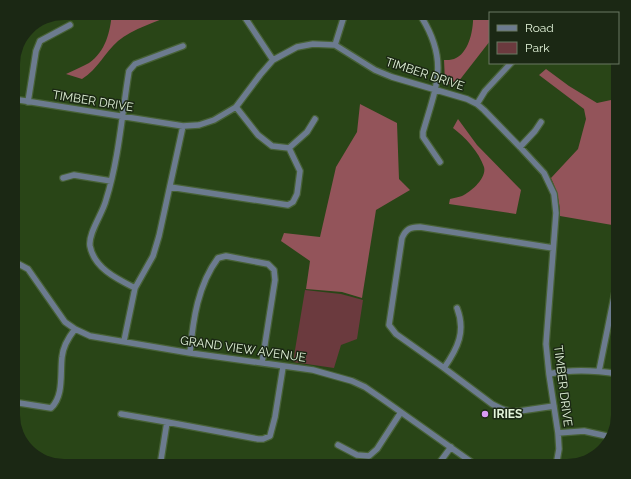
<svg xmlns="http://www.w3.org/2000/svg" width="631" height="479" font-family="Raleway,sans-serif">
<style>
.green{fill:#6b3a3e}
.forest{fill:#93545a}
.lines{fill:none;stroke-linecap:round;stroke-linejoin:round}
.street-casing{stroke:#476136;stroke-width:8}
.street{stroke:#6c7b8f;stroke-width:5.5}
.poi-dot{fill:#da9af6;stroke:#1b2814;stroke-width:1.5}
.labels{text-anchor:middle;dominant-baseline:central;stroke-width:3;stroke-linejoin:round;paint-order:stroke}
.street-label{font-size:12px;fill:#e2f3d9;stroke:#1b2814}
.poi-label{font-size:12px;font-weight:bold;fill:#e2f3d9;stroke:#1b2814;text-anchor:start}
</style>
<rect width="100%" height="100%" fill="#294517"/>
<path class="green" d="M305 290 341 294 363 300 357 339 341 345 334 368 293 362Z"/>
<path class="forest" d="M112 13H170L175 14C158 21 132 29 118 41 105 52 98 69 82 79L66 74C74 70 82 67 89 63 106 51 110 32 112 13Z
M473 13H490V41L455 86 445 82 444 60C447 60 451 60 454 59 470 53 474 27 473 13Z
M546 69 569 86 597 103 611 100 618 97V226L560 216C560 202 557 191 551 178L578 149 586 119 584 109 539 75Z
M360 104 397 123 399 179 410 190 376 210 362 298 342 292 306 289 310 261 281 241 284 233 320 237 336 167 357 132Z
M458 119 477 145 521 190 516 214 449 204 450 199C454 198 459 197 462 196 471 192 487 178 484 167 479 152 465 137 453 128Z"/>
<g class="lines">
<defs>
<path id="street" d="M242 13 273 60
M422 18C449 62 436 87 423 132V137L440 162
M335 45 345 13
M13 99 183 126 199 125 214 120 236 107 260 75 273 60 297 47 313 44 335 45 375 70 392 77 467 99 477 104 484 110 520 147 544 173 554 194 556 213 546 344 549 374 558 433 559 449 556 466
M28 102 36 51 40 41 70 25
M477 104 485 91 511 63
M236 107 258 135 272 146 289 148 307 132 315 119
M520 147 535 131 541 122
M63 178 74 175 111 181
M170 187 288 205 293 202 297 194 300 171 289 148
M553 248 420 227C410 227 406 229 402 238L389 325 396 334 444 368 492 404 502 409 513 412 554 406
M13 261 28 269 65 322 75 329 90 336 190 353 313 370 352 381 365 387 381 398 477 466
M135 288C117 279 94 268 90 246 88 233 103 213 106 200 119 159 122 113 129 71L135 64 183 46
M124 341 135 288 153 256 159 236 183 126
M190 353C193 319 198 285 218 258L226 256 268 264 274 270 275 280 262 363
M444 368C458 348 466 331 457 308
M599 371 618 277
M549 374C572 369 594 370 618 374
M13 402 51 408C64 396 60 374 62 357 63 346 68 338 75 329
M121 414 167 422
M558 433 584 431 611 437
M338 445 357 455 369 456 377 449 401 412
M160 466 167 422 258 439H263L270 436 275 417 283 367
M437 466 451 447"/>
</defs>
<use href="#street" class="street-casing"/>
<use href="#street" class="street"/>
</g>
<circle class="poi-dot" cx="485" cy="414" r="4"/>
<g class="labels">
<g class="street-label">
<text transform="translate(425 74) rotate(18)">TIMBER DRIVE</text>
<text transform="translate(93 101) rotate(9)">TIMBER DRIVE</text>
<text transform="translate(243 349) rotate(8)">GRAND VIEW AVENUE</text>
<text transform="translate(563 386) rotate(83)">TIMBER DRIVE</text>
</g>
<g class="poi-label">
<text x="493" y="414">IRIES</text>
</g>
</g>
<path d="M0 0H631V479H0ZM64 20H567A44 44 0 0 1 611 64V415A44 44 0 0 1 567 459H64A44 44 0 0 1 20 415V64A44 44 0 0 1 64 20Z" fill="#1b2814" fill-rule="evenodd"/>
<rect x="489" y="12" width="130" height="52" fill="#1b2814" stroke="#6b7963"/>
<rect x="497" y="25" width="20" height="6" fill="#6c7b8f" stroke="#6b7963"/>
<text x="525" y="32" font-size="12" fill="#e2f3d9">Road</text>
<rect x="497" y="42" width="20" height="12" fill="#6b3a3e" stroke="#6b7963"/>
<text x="525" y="52" font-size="12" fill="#e2f3d9">Park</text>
</svg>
